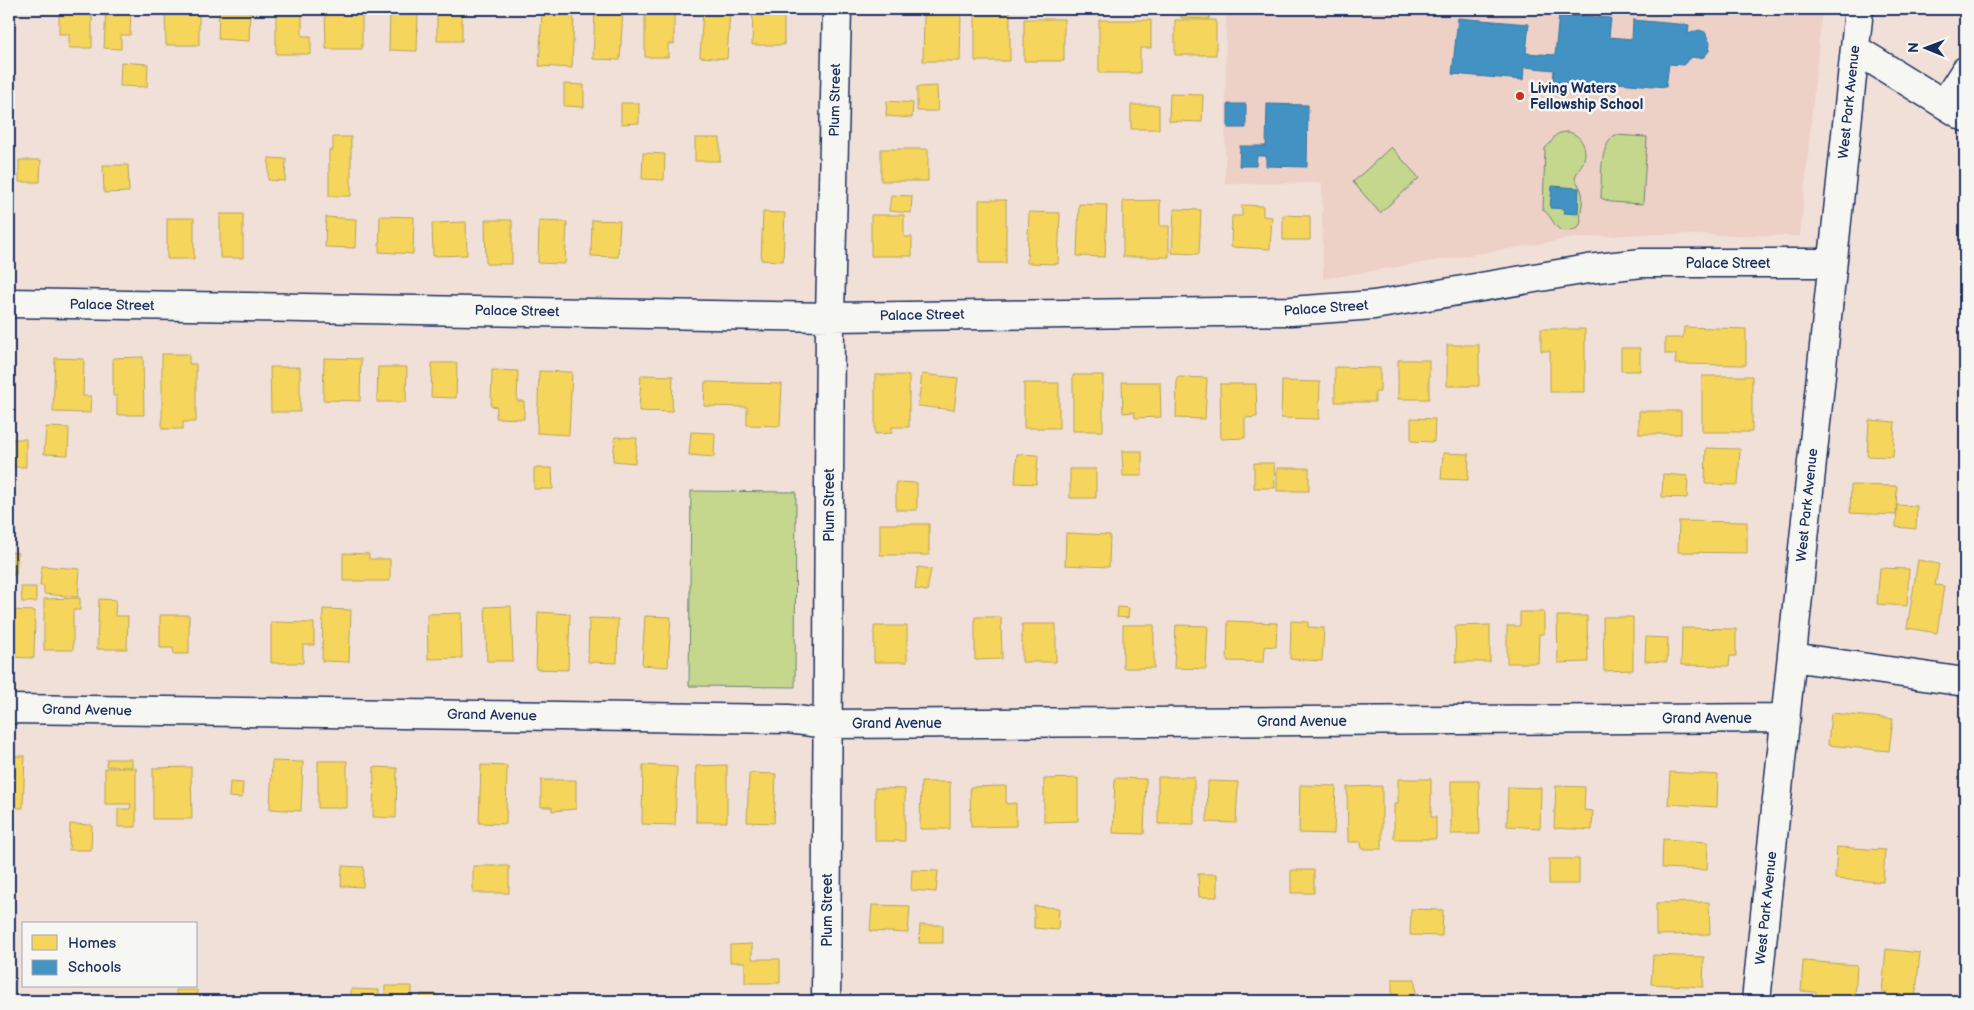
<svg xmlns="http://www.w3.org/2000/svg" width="1974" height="1010" font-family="'Balsamiq Sans',sans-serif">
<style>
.built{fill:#edd0c6}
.green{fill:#c5d78c;stroke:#708375}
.homes{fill:#f6d55c;stroke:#b4a35d}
.schools{fill:#4393c3;stroke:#3775a5}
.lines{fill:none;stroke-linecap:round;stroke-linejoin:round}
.minor-casing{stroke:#1b2f5e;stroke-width:31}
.minor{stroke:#f6f6f2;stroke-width:28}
.poi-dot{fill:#c8321e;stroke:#f6f6f2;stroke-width:2}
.labels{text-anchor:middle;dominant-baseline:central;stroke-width:5;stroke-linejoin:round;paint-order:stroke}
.poi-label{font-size:14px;font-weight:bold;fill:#1b2f5e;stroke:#f6f6f2;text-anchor:start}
.street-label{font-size:14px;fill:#1b2f5e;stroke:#f6f6f2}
</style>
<rect width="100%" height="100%" fill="#f1e0d8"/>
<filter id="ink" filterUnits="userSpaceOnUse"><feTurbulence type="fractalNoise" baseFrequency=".02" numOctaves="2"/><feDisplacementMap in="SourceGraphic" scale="10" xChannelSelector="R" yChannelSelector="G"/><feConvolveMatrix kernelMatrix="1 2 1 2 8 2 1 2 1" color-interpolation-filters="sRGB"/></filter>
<g filter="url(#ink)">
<path class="built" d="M1226 9H1822L1800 236 1644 234 1575 238 1323 279 1322 183 1225 184Z"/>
<path class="green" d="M1569 132C1583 136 1589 151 1582 164 1580 170 1576 172 1575 178 1577 183 1581 188 1582 193 1584 203 1579 213 1581 222L1578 228C1552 238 1557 219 1543 210L1545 148C1556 140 1551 132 1569 132Z
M1615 135 1647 137 1643 204 1611 202 1601 198C1602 178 1598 148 1615 135Z
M1391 147 1419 178 1380 213 1353 182Z
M691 491 796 492 795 687 689 686Z"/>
<path class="homes" d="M59 9H92V48H69V34H59Z
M106 9H131L130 35H121V49L104 48Z
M165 9H199V45H166Z
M219 9H250L249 41 218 39Z
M276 9H302V36H311V54H276Z
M325 9H362V49H326Z
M390 9H418L417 51 389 50Z
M437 9H462V41H437Z
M595 9H623L620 60 593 59Z
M645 9H674V44H668V57H645Z
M703 9H730L727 59 700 57Z
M753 9H784V45H752Z
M1181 10 1210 12 1209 19 1181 18Z
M542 11 574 13 572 68 539 66Z
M975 11 1010 12V61H975Z
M924 14H961L960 61H923Z
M1024 19H1064V61H1024Z
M1099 20H1151V48H1140V73H1099Z
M1175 20H1216V55H1175Z
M121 62 148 64 147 87 120 86Z
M564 84 584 85V107L564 106Z
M937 86 938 111H917V87Z
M1170 94 1203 95 1202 122 1169 121Z
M887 101 913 103 912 118 886 116Z
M621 103H639V123L621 124Z
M1131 105H1159V129H1131Z
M333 137H351V196H329V150H333Z
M695 138H720V161H695Z
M881 149H928V181H881Z
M643 153 665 154 664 180 642 179Z
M269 158 286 159 285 181 268 180Z
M19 160H41L40 182H19Z
M103 165H128L129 192 104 193Z
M891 195 912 196 911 213 889 211Z
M979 200H1006V263H979Z
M1160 200V226H1169V257H1123V201Z
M1079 204 1107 205 1105 257 1077 256Z
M1242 205 1263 206V216L1272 217 1270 249 1231 247 1232 216H1242Z
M1174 209 1201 210 1199 254 1172 253Z
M763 212 785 213 783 261 761 260Z
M1029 212 1060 213 1058 264 1027 263Z
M220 214H243V258H220Z
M871 215H904V237H912V256H871Z
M1283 215 1310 216V240H1283Z
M380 216 414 217 413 254 379 252Z
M326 217 356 219 355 248 325 247Z
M167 218H194V259H167Z
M485 220H512V264H486Z
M592 220 620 221 618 257 591 256Z
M539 221 567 222 565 264 538 263Z
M466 222 467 255 433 256 432 223Z
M1684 327 1746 329V365L1675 364 1676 354H1665V338H1683Z
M1541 329H1585V392H1550V351H1541Z
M1447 345H1479V386H1447Z
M1621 348H1640V371H1621Z
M162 354H189V364H196V422H183V429H162Z
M143 357 144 415H117V396H113V358Z
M55 358 84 359 83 396H91L90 413 53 412Z
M324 358 361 359 360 401 323 400Z
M1398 360H1429V399H1398Z
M432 363H457L456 398 431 397Z
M270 367H300V412H271Z
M378 367H407L406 402H377Z
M1335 367 1380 368V392H1375V402H1335Z
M492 370 518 371 517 401H524V419L496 418 497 407 491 406Z
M539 371 572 372 569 435 537 433Z
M922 374 958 378 954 410 918 406Z
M641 375 673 376 672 412 639 411Z
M875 375H909V427H892V433L875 434Z
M1073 375H1103V431H1073Z
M1702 376H1752V432H1702Z
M1177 377 1207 378 1205 419 1176 418Z
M1282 381 1320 382 1319 419 1281 418Z
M705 382 782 384 780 426 747 425V407L704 406Z
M1122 382H1160L1161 417 1135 418 1134 412 1123 413Z
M1024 383H1059V428H1024Z
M1220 384H1256L1257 417 1245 418V438L1221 439Z
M1639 411H1681V434H1639Z
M1411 418 1435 419 1434 442 1411 441Z
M1869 420 1895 422 1893 457 1867 456Z
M46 427 69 428 68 455 44 454Z
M691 432 715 433 714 457 689 455Z
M615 437 637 438 635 463 613 461Z
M9 439H26V467H9Z
M1706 448 1740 449 1738 485 1705 484Z
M1122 451H1142V476H1123Z
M1443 453 1469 454 1468 480 1441 479Z
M1017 454 1038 455 1036 484 1015 483Z
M1254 463H1274L1275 488H1254Z
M534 468H552L553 489H534Z
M1277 468H1309V491H1277Z
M1070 469H1096V498H1070Z
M1663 474 1688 476 1687 498 1662 497Z
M896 482 917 483V510H896Z
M1851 485 1897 486 1896 515 1850 513Z
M1897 505 1917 506 1916 529 1896 527Z
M1679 521 1747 522V553L1678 552Z
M880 524H929V555H880Z
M1066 533 1110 535 1109 567 1065 565Z
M9 552 18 553 16 575H9Z
M343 553 369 554V559H390V581H343Z
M1918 560 1939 564 1935 585 1944 586 1937 633 1907 628Z
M42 566 80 569 78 597 44 594V586H40Z
M918 567 931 569 927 591 915 589Z
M1880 568 1909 569 1907 606 1877 604Z
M21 587H36V602H22Z
M80 598V610H73V650H44V599Z
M99 599 116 600 115 616H128L127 649H97Z
M511 606 513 661H487L485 607Z
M1118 607 1129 608 1128 618 1117 617Z
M323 609 351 610 349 662 322 661Z
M9 610 35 611 34 658 9 657Z
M538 612 570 614 568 670 536 669Z
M1520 612H1544V634H1539L1538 663H1507V626H1520Z
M461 613 462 658 428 659 427 614Z
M160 615H189V654H174L173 648H160Z
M645 616 671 617 668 667 642 665Z
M1557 616H1587L1588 662 1558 663Z
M975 617H1001L1002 659 975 660Z
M1603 617H1633V670L1604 671Z
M589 618 618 619 617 663 588 662Z
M1228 621 1277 623 1276 647 1265 646 1264 662 1227 661Z
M1291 621 1308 622V627L1324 628 1322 661 1290 659Z
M271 622 314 623V645H303V663H271Z
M1022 624H1056V662H1022Z
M1123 625H1154V668H1123Z
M1176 625 1208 626 1206 669 1174 668Z
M1490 625V662H1456L1455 626Z
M874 626H907V662H874Z
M1682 628 1736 629V656H1730L1729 666 1681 665Z
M1646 637 1668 638 1667 662 1645 661Z
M1831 713 1893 719 1889 751 1828 745Z
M9 756H25L23 808H9Z
M107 759H132V767L106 766Z
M272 761 303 762 301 811 270 809Z
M318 761H347V808H318Z
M481 765 507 766 506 824 479 823Z
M643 765 677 767 675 825 642 824Z
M727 765V822H696V766Z
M191 767 192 819H153V768Z
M374 767 397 768 396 818 373 817Z
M105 768H136V827H118V809H130L131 804H105Z
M1670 772 1718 775 1717 807 1668 804Z
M749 773 776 774 774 823 747 822Z
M1158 777H1194V824H1158Z
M1078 778V821L1044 822V779Z
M1115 778 1146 779 1144 834 1113 833Z
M1398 779H1431V817H1436V839H1394V804H1398Z
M541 780H576V809L552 811V807H541Z
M1208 781 1238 782 1236 823 1207 822Z
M1451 781H1479L1480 834H1451Z
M230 782 243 783 242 798 229 797Z
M921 782H950V829H920Z
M1300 785 1336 786 1334 834 1299 833Z
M1006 786V804L1016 803V826L971 827 970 787Z
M1382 786V849H1362L1361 842H1348L1347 787Z
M1556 786 1585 787 1584 810 1593 811 1592 830 1554 828Z
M1508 787 1541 788 1540 828 1507 826Z
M875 788 905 789V841H875Z
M70 824 92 825 91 850H69Z
M1663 839 1708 842 1707 870 1662 868Z
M1837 847 1885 850 1883 882 1835 879Z
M1549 859H1579V884H1549Z
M342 866 364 867 363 887 341 886Z
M473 866H509V893H473Z
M912 870 938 871 936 892 911 890Z
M1291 870H1314V893H1291Z
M1198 874H1217V897H1199Z
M1709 902 1710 934 1656 935V903Z
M872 905 910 906 908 933 870 931Z
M1034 906 1059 908 1058 930 1034 928Z
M1411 909 1443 910 1442 936 1410 935Z
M920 925H943V943H919Z
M752 944V959H780V983H745V962H730V945Z
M1886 949 1920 953 1915 1001H1887V993H1882Z
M1653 955 1704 957 1703 987 1651 984Z
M1803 961 1857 965 1855 998 1840 997 1839 1001H1815L1816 992 1801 991Z
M1392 979H1415L1416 1001H1392Z
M385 986H412V1001H385Z
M351 989 379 990V1001H351Z
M176 990H197V1001H176Z
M421 994H437L436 1001H420Z
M1188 997 1215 998 1214 1001H1188Z"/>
<path class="schools" d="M1559 14 1611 18 1609 37 1632 39 1633 20 1689 25 1688 34 1699 30 1705 32 1710 43 1709 51 1704 57 1698 58 1692 57 1683 65 1669 64 1666 87 1605 82 1604 87 1553 82 1554 70 1524 67 1523 80 1452 74 1458 18 1529 24 1526 53 1555 55Z
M1228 104H1246V128H1228Z
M1267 104 1308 105 1307 167 1266 166V156H1257L1256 166H1239L1240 146H1266Z
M1552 186 1579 188 1578 214 1564 213 1565 209 1550 208Z"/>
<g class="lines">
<defs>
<path id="minor" d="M1855 49 1965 117
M1944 104 1965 71
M9 303 830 317 1291 311 1374 305 1588 269 1642 263H1831
M1792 657 1965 682
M9 709 788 719 828 724 1786 718
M826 1001 830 317 837 9
M1756 1001 1859 9"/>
</defs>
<use href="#minor" class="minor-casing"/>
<use href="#minor" class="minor"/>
</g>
</g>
<circle class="poi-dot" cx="1520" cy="96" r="5"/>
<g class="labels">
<g class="poi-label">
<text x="1530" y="88">Living Waters<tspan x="1530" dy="16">Fellowship School</tspan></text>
</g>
<g class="street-label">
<text transform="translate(835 100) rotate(-89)">Plum Street</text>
<text transform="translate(1849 102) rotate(-84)">West Park Avenue</text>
<text x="1728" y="263">Palace Street</text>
<text transform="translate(112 305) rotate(1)">Palace Street</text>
<text transform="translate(1326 308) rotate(-4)">Palace Street</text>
<text transform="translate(517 311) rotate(1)">Palace Street</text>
<text transform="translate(922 315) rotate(-1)">Palace Street</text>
<text transform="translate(829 505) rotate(-90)">Plum Street</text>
<text transform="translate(1807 505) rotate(-84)">West Park Avenue</text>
<text transform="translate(87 710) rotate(1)">Grand Avenue</text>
<text transform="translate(492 715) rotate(1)">Grand Avenue</text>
<text x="1707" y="718">Grand Avenue</text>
<text x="1302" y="721">Grand Avenue</text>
<text x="897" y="723">Grand Avenue</text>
<text transform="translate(1766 908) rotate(-84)">West Park Avenue</text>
<text transform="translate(827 910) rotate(-90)">Plum Street</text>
</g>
</g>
<rect width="1974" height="1010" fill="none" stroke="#f6f6f2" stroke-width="30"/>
<rect x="15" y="15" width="1944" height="980" fill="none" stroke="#1b2f5e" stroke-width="2" filter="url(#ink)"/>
<rect x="22" y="922" width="175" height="65" fill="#f6f6f2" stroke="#9ea6b7"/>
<rect x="32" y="935" width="25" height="15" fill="#f6d55c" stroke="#9ea6b7"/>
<text x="68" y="948" font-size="15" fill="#1b2f5e">Homes</text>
<rect x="32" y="960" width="25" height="15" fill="#4393c3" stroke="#9ea6b7"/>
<text x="68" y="972" font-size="15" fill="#1b2f5e">Schools</text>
<g transform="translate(1926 48) rotate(271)" stroke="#f6f6f2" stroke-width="4" paint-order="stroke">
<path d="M0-4L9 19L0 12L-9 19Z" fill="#1b2f5e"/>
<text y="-8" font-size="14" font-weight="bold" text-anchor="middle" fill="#1b2f5e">N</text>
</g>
</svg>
